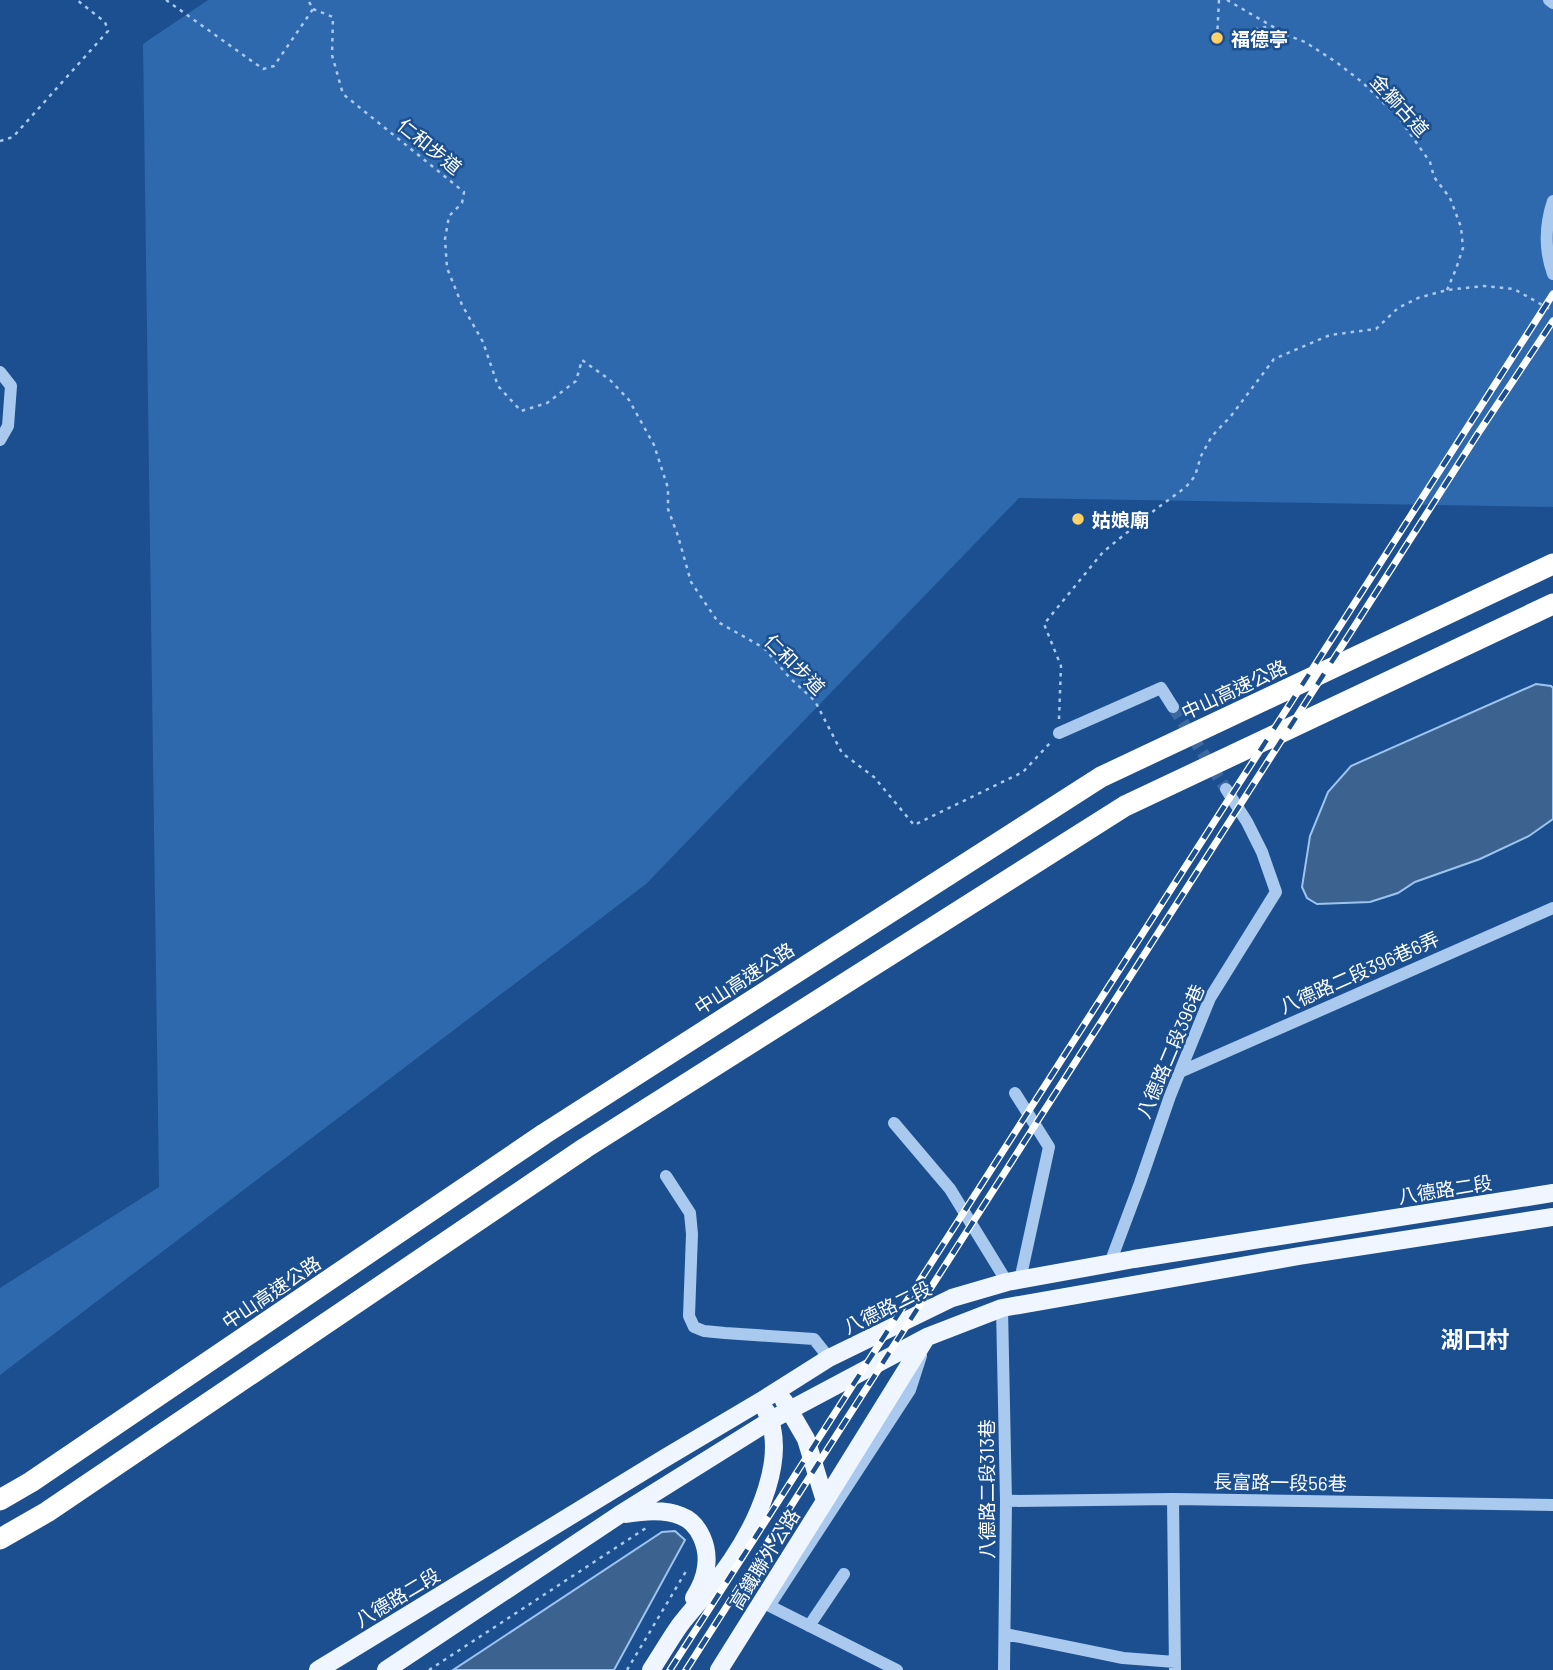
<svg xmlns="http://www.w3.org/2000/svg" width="1553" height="1670" font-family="Barlow,'Noto Sans TC',sans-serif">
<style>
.green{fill:#2e69ad}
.water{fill:#3c6290;stroke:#9cc4f0;stroke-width:2}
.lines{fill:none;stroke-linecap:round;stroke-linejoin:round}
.minor-tunnel{stroke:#3d69a0;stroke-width:12;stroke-dasharray:12 6;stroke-linecap:butt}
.path{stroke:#a9c9ee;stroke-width:2.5;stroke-dasharray:3.5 5;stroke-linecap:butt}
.minor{stroke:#a9c9ee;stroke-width:12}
.major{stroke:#f0f6ff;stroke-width:18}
.highway{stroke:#fff;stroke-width:21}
.rail-casing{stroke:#fff;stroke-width:7}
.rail{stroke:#1b4f8f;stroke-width:4.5;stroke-dasharray:13;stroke-linecap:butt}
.poi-dot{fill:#ffd166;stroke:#1b4f8f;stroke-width:2.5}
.labels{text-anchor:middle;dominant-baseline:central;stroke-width:5;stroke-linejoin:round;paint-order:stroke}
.poi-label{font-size:19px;font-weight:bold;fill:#fff;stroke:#1b4f8f;text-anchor:start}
.street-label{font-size:19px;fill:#fff;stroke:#1b4f8f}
.quarter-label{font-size:23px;font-weight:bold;fill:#fff;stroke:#1b4f8f}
</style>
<rect width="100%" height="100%" fill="#1b4f8f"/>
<path class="green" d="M208 0H1553V507L1019 498 646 884 0 1375V1288L159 1187 143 44Z"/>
<path class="water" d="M1536 684 1551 686 1553 688V819L1529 836 1480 859 1415 882 1398 893 1370 902 1317 904 1307 898 1302 887 1310 836 1328 792 1351 766Z
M675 1531 685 1540 614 1670H453L662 1532Z"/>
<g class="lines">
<path class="minor-tunnel" d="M1173 707 1226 789"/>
<path class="path" d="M166 0 263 69 274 66 313 9 308 0
M1219 0 1217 38 1270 26
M1227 0 1289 36 1305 42 1336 62 1362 82 1399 118 1430 162 1434 177 1450 198 1461 227 1463 248 1456 269 1447 290
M313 9 333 17 332 55 343 94 464 192 462 203 449 216 445 239 447 268 462 305 483 342 498 386 521 411 547 403 576 381 582 360 610 380 629 400 654 445 668 488V509L678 536 691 582 718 622 764 648 789 677 815 701 842 753 874 777 914 825 1023 772 1050 743
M0 141 13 137 108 31 105 22 77 0
M1059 719 1061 666 1044 624 1103 552 1156 509 1186 487 1195 476 1201 456 1212 436 1231 416 1274 359 1330 335 1376 329 1398 308 1418 298 1447 290 1484 286 1514 289 1553 311
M429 1670 646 1528
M627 1670 688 1568"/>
<path class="minor" d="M1549 0 1553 3
M1553 201C1545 225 1544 249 1553 274
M0 372 11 386 8 426 0 440
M1059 733 1161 688 1173 707
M1180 1072 1553 908
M1015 1093 1049 1147 1020 1280
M894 1123 950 1189 1007 1282
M666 1176 690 1213 692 1234 689 1316 694 1327 704 1331 725 1333 814 1339 829 1358
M1110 1263 1140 1183 1170 1096 1210 998 1276 892 1262 852 1247 822 1226 789
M1002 1308 1006 1501 1004 1670
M1173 1499 1175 1670
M1006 1501 1173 1499 1553 1505
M773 1600 910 1390 921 1356
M762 1602 897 1670
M809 1626 844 1574
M1005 1634 1123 1658 1175 1662"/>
<path class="major" d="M825 1501 926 1338
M626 1514C643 1511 665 1509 681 1516 700 1523 709 1548 706 1567 705 1578 700 1588 694 1598
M318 1670 665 1458 761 1401 829 1358 952 1298 1007 1282 1134 1259 1553 1193
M386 1670 619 1515 771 1420 927 1337 1002 1308 1299 1256 1553 1217
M651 1670C661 1655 670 1639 680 1625 697 1603 716 1584 731 1561 757 1523 789 1456 766 1411
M719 1670 825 1501 806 1439 784 1401"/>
<path class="highway" d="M0 1500 31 1482 544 1134 1101 777 1553 564
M0 1539 47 1512 585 1148 1125 806 1553 604"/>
<defs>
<path id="rail" d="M670 1670 1553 294
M686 1670 1477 435 1553 321"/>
</defs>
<use href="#rail" class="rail-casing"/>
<use href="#rail" class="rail"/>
</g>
<g class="poi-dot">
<circle cx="1217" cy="38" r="7"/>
<circle cx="1078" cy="519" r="7"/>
</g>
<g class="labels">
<g class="poi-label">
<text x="1231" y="38">福德亭</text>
<text x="1092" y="519">姑娘廟</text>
</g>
<g class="street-label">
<text transform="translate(1400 105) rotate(48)">金獅古道</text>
<text transform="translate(430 146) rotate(39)">仁和步道</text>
<text transform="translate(795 664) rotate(45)">仁和步道</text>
<text transform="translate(1234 689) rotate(-25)">中山高速公路</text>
<text transform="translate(1359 972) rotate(-24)">八德路二段396巷6弄</text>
<text transform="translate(744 978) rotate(-33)">中山高速公路</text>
<text transform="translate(1170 1051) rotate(-67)">八德路二段396巷</text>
<text transform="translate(1445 1189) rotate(-9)">八德路二段</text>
<text transform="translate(271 1292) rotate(-34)">中山高速公路</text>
<text transform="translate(887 1307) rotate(-26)">八德路二段</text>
<text transform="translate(1280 1482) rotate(1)">長富路一段56巷</text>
<text transform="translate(986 1489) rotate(-90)">八德路二段313巷</text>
<text transform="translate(764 1559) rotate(-58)">高鐵聯外公路</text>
<text transform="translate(397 1597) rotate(-31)">八德路二段</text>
</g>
<g class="quarter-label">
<text x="1475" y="1339">湖口村</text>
</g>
</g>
</svg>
